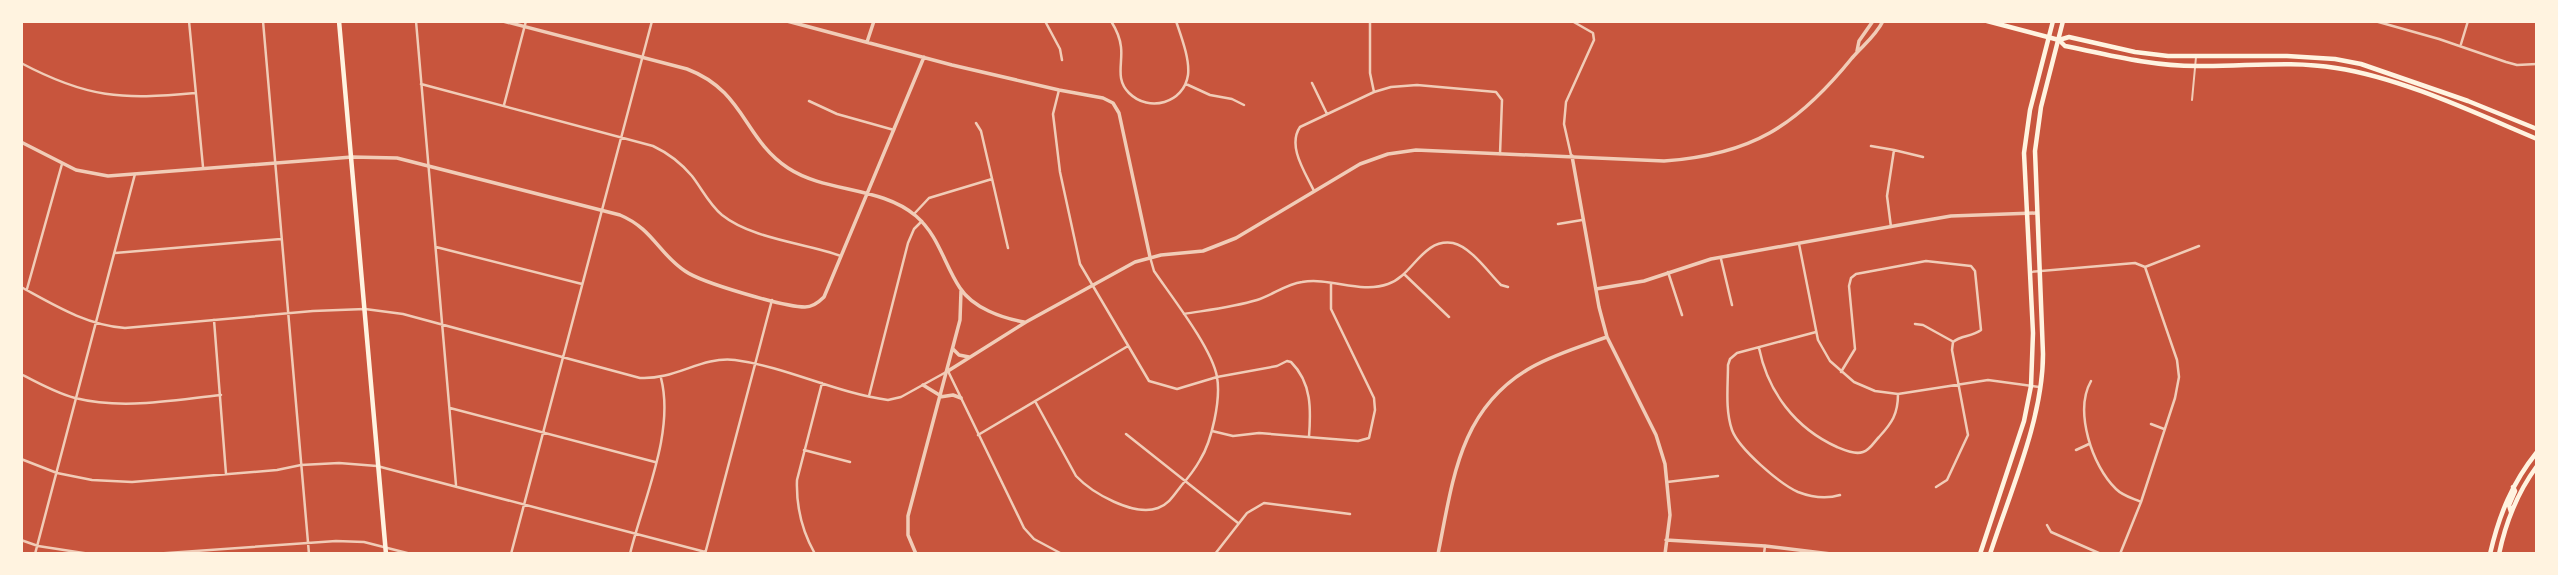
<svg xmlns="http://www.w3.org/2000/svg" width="2558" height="575" font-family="Lato,sans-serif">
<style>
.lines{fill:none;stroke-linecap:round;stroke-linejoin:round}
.service{stroke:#f1ccb7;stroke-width:2}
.minor{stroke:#f1ccb7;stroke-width:2.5}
.tertiary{stroke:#f1ccb7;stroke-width:3.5}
.secondary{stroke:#fff3e0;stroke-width:4.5}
.primary{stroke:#fff3e0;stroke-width:4.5}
</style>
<rect width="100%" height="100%" fill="#c8553d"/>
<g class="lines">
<path class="service" d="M2192 100 2196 57"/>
<path class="minor" d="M189 21 203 167
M263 21 309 554
M416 21 456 485
M1045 21 1060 49 1062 60
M1111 21C1116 29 1120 37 1121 47 1123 64 1115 79 1129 93 1149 113 1184 103 1188 75 1190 59 1181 36 1176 21
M1370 21V73L1374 92
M2375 21 2439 39 2506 62 2517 65 2537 64
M2461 44 2468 21
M21 63C87 98 122 100 195 93
M1312 83 1327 114
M421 84 653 146C668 153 681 163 692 176 702 189 709 204 722 215 752 239 805 243 841 256
M1186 84 1210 95 1232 99 1244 105
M1059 90 1053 114 1060 172 1080 264 1149 381 1177 389 1217 377 1277 366 1287 361 1291 362C1312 383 1311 410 1309 437
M809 101 837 114 894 130
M504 105 526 21
M976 123 981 131 1008 248
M1871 146 1894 150
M1571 155 1564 124 1566 102 1594 40 1593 33 1572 21
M2537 156V164
M1314 191C1305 172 1287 146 1300 127L1374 92 1391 87 1417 85 1496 92 1502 100 1500 154
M914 214 929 198 992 179
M1558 224 1582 220
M1891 227 1887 196 1894 150 1923 157
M1799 244 1818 340 1830 361 1854 382 1875 391 1898 394 1988 380 2039 387
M436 247 582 284
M115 253 281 239
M1721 259 1732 305
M1668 272 1682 315
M2030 272 2135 263 2145 267 2199 246
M1404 274 1449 317
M21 287C54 305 86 325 125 328L313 311 365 309 403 314 640 378C676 380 701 356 735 360 787 367 836 393 888 400L901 397 948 371 1024 528 1034 539 1062 554
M27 289 62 164
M1184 314C1208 310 1234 307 1257 300 1273 295 1286 284 1302 282 1330 277 1361 294 1388 284 1413 276 1422 238 1453 243 1471 247 1488 272 1501 285L1508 287
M214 320 226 474
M1915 324 1923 325 1952 341
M1816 332 1737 353 1730 359 1728 365C1728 386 1725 410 1732 430 1739 449 1780 484 1798 492 1811 497 1827 499 1840 495
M1759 348C1768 392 1795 428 1837 447 1844 450 1855 455 1863 452 1870 450 1874 442 1879 437 1892 423 1898 414 1898 394
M1841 372 1855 349 1849 286 1851 278 1856 274 1926 261 1971 266 1975 271 1981 330C1972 337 1961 335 1953 342
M21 374C38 383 56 393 75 398 123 410 173 400 221 395
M2091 381C2074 411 2092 466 2116 489 2123 496 2132 498 2141 502
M869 396 908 243 914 229 922 221
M1035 401 1076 476C1092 493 1134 517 1158 508 1169 504 1174 495 1181 486 1188 478 1195 469 1200 460 1212 441 1221 399 1217 377 1212 348 1171 296 1154 271L1150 257
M450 408 655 462
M2151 424 2164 429
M1212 431 1233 436 1259 433 1358 441 1369 438 1375 410 1374 398 1331 309V283
M1126 434 1238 523
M978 435 1128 346
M804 450 850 462
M2076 450 2089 444
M21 459 57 473 92 480 132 482 277 470 301 465 339 463 377 466 713 554
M1667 482 1718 476
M1936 487 1947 480 1968 435 1952 350 1953 342
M2047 525 2051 532 2101 554
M21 540 38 546 90 554
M35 554 135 174
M153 554 336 541 364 542 411 554
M511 554 652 21
M630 554C643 500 675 433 661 378
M705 554 772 300
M815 554C802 531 796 507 797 480L822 383
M1215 554 1247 513 1264 503 1350 514
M1764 554 1765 546
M2120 554 2141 502 2175 398 2179 377 2177 360 2145 267"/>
<path class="tertiary" d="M503 21 687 69C745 91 743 138 788 168 826 193 881 186 916 216 939 236 944 264 960 288 973 308 1002 318 1024 322
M787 21 952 65 1059 90 1103 98 1113 103 1119 113 1150 257
M867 42 874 21
M1857 51 1859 41 1873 21
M21 142 76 170 108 176 352 157 397 158 620 215C653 229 658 253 685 271 702 283 785 307 805 307 813 307 819 302 824 297L924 57
M1572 156 1599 307 1607 337 1656 435 1665 464 1670 515 1665 554
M1596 289 1644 281 1711 259 1916 222 1951 216 2036 213
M953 349 959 355 969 357
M948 371 1026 322 1135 262 1161 255 1203 251 1236 238 1360 164 1388 154 1416 150 1664 161C1751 155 1797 126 1852 58 1863 45 1875 37 1883 21
M923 385 941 396
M940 397 953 395 961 398
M1666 540 1765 546 1831 554
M916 554 908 535V516L960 320 961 291
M1438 554C1453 480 1459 408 1532 367 1555 354 1582 346 1607 337"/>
<path class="secondary" d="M339 21 386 554
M2511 512 2509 505 2515 491 2513 487
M1980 554 2024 421 2031 386 2033 333 2024 153 2030 110 2053 21
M1990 554C2010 492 2043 419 2043 354L2035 151 2041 107 2063 21
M2490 554C2499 515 2512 483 2537 452
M2499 554C2506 521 2517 493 2537 466"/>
<path class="primary" d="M1987 21 2059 40 2065 46C2109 55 2152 66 2197 66 2243 67 2290 60 2336 68 2402 78 2475 113 2537 139
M2059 40 2069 37 2135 52 2168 56H2287L2335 59 2361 64 2468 101 2537 129"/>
</g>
<rect width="2558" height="575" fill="none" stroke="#fff3e0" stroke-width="46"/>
</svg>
